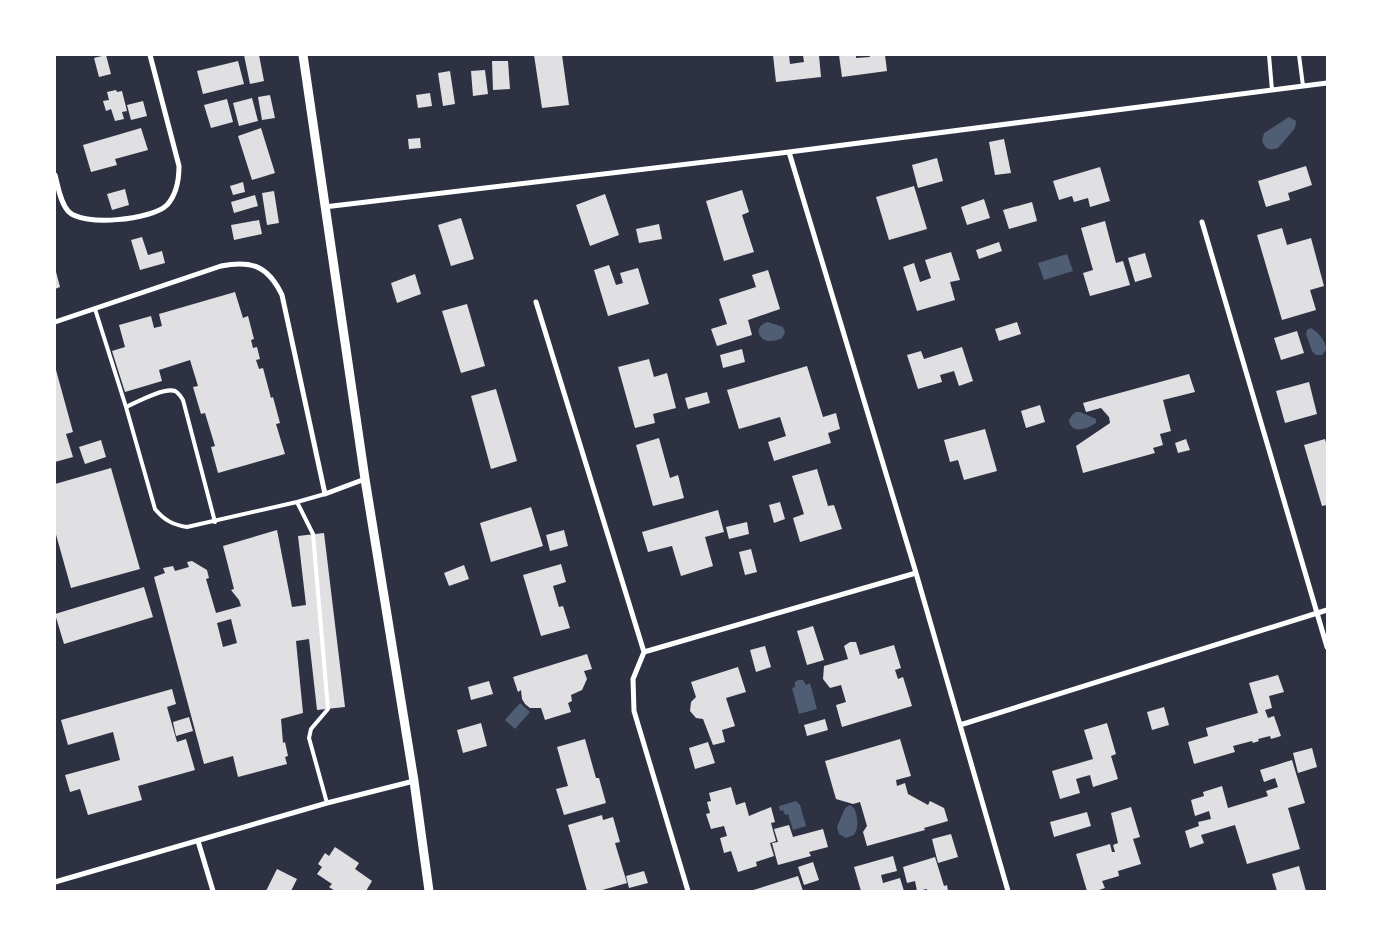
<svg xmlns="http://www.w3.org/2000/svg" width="1382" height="946" font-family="'Work Sans',sans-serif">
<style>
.water{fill:#4f5d75}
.building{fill:#e0e0e3;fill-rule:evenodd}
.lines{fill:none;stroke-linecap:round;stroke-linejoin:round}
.service{stroke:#fff;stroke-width:4}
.minor{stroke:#fff;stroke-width:5}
.tertiary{stroke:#fff;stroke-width:9}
</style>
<rect width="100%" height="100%" fill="#2d3142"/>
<path class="water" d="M1289 117 1296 121 1295 128 1278 148C1270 151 1265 149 1262 141L1264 133Z
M1067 254 1073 271 1044 280 1038 263Z
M768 322 783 327 785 332 782 338C761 349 749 327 768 322Z
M1311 328C1318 332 1327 342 1326 350L1322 355H1316L1312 351 1306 334 1307 330Z
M1076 412H1080L1096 419V423C1087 429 1071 435 1069 420L1073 414Z
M798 680H803L806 685 810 683 817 709 799 714 792 688 795 687V682Z
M520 703 530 712 515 729 505 720Z
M796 801 800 805 806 826 793 830 788 814 785 815 783 810 780 811 779 806Z
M850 805 854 808C858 817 859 827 854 835L846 838 839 834 837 827 845 808Z"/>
<path class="building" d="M106 55 111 74 99 77 94 58Z
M244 55H259L264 81 250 84Z
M534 55H562L569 105 542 108Z
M773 55H789L790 64 804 62 803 55H819L821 77 776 82Z
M839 55H856V58L870 57 869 55H885L887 71 842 77Z
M238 61 244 84 203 94 197 71Z
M492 61H508L510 89 493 90Z
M485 70 488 94 473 96 471 71Z
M450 71 455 104 443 106 438 73Z
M116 90 117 92 122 91 127 111 122 112 124 119 115 121 111 109 106 111 103 101 109 100 107 92Z
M430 93 432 106 418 108 416 95Z
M270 95 275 118 262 120 258 97Z
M252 98 258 121 239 126 233 103Z
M227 99 233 122 211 128 204 105Z
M143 101 147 116 131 120 127 105Z
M141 128 148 150 115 159 117 165 91 172 83 145Z
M261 128 275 173 252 180 238 136Z
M420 138 421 148 409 149 408 139Z
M1004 139 1011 173 995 175 989 142Z
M937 158 943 181 918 188 912 165Z
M1306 166 1312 185 1288 193 1290 200 1266 207 1258 181Z
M1100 167 1110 201 1090 207 1088 198 1074 202 1072 196 1059 200 1053 181Z
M243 182 245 192 233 195 230 186Z
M914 186 927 229 889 240 876 197Z
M125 189 129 205 112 210 107 194Z
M742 190 749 212 742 215 754 252 724 261 706 201Z
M274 191 279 223 267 225 262 193Z
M605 194 619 235 590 246 576 205Z
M255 195 258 206 234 213 231 202Z
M984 199 990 218 967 225 961 207Z
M1032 202 1037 221 1009 229 1003 210Z
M461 218 474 259 451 266 438 225Z
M259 220 262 234 234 240 231 225Z
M1105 221 1116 263 1123 261 1130 285 1090 296 1083 273 1093 270 1081 228Z
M659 224 662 239 639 243 636 229Z
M1282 228 1287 245 1311 238 1324 286 1310 290 1316 310 1282 320 1257 235Z
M142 237 148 255 162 251 165 263 140 270 131 240Z
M999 242 1002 251 979 259 976 250Z
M951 252 960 280 950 282 955 300 917 311 903 267 914 263 920 282 931 278 925 260Z
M1145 253 1152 277 1135 282 1128 258Z
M609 265 616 285 623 283 620 273 638 268 649 304 608 316 594 270Z
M55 268 60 287 55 289Z
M768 270 780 309 748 320 752 335 717 346 711 329 727 324 719 299 756 287 752 275Z
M415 274 421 294 397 303 391 283Z
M235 292 243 318 248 316 254 339 251 340 253 348 257 347 260 359 256 360 259 369 263 368 271 398 273 397 280 423 276 424 285 454 218 473 211 447 215 446 205 413 201 414 193 387 198 386 190 360 159 370 162 381 125 392 112 351 125 347 119 325 151 316 154 328 162 326 159 314Z
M467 304 485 366 461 373 442 311Z
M1017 322 1021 334 999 341 995 329Z
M1297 331 1304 353 1281 360 1274 338Z
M962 347 973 381 959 386 954 371 940 375 942 382 918 389 907 355 921 351 924 359Z
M742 349 745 362 723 368 720 355Z
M649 359 654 377 667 373 676 408 653 414 655 423 635 428 618 367Z
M807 366 823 417 836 413 840 429 828 433 831 443 774 461 768 442 786 436 780 417 739 429 727 390Z
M56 370 73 432 66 434 73 457 55 462Z
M1189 374 1195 392 1163 400 1171 431 1160 434 1163 445 1153 448 1155 453 1083 473 1076 446 1110 423 1109 417 1101 408 1086 412 1083 403Z
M1309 382 1317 414 1285 423 1276 391Z
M496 389 517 461 491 469 471 396Z
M707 392 710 403 688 409 685 398Z
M1040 405 1045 422 1026 428 1021 411Z
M985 429 997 471 964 480 958 460 950 462 944 440Z
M659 438 670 478 678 475 684 498 653 506 636 445Z
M1186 439 1190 450 1178 453 1175 443Z
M1325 439 1327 446V505L1322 506 1304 445Z
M101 440 106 457 85 464 79 447Z
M111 468 140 569 71 588 55 531V484Z
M817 469 828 506 834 505 842 529 800 542 793 518 804 514 792 476Z
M780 502 785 519 774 523 769 505Z
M531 507 543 546 491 562 480 523Z
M718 510 724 532 705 537 713 566 681 576 672 546 648 552 642 532Z
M747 522 749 534 729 539 726 527Z
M277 530 292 607 306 605 298 536 324 533 345 707 317 710 309 639 296 641 303 713 281 719 283 743 285 742 288 756 285 757 287 764 238 777 233 756 204 764 154 577 165 573 163 568 173 566 175 571 189 567 187 562 192 561 207 570 209 578 206 579 216 613 241 606 239 600 231 590 234 589 223 546ZM231 619 237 643 223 647 217 623Z
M564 530 568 546 550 551 546 535Z
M751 549 757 572 745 575 739 552Z
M561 564 566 582 553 586 559 607 563 606 570 628 541 636 523 575Z
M464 565 469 579 449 586 444 573Z
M144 587 153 617 64 644 55 614Z
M813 626 824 660 807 665 797 631Z
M850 642H856L860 655 894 645 901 668 895 670 898 679 903 677 912 706 842 727 836 705 846 702 841 685 830 688 823 679 824 666 848 659 844 646Z
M765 646 771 667 756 672 750 650Z
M587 654 592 669 584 671 587 679 582 690 571 695 572 701 568 703 571 712 545 720 541 708H530L525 704 522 699 521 690 518 692 513 677Z
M738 667 746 692 726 698 735 726 722 730 725 742 713 745 703 719 696 718 690 711 691 702 696 697 691 682Z
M1278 675 1284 692 1269 696 1272 708 1265 710 1268 718 1274 716 1281 736 1271 739 1270 736 1258 739 1259 741 1253 743 1252 741 1233 746 1235 752 1194 764 1188 742 1208 736 1206 728 1258 713 1249 683Z
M489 681 493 694 471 700 468 687Z
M172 689 176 704 167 707 177 742 186 739 195 770 138 786 142 800 88 815 80 789 70 792 65 775 120 760 113 732 68 745 61 720Z
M1164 707 1169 725 1152 730 1147 712Z
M189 717 193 731 176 736 173 722Z
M825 719 828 730 807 736 804 725Z
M481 723 487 746 463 753 457 730Z
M1107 723 1116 754 1111 756 1118 779 1093 787 1090 775 1076 779 1080 793 1060 799 1052 771 1093 759 1084 730Z
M585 739 596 778H599L606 803 564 815 556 789 568 786 557 747Z
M900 739 911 776 896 780 897 786 905 783 908 794 928 805 930 801 944 808 948 821 924 828 925 830 867 846 863 832 867 826 860 802 853 804 836 799 825 761Z
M708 742 715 763 695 769 689 748Z
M1312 748 1317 767 1298 773 1293 753Z
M1292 760 1305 803 1288 808 1300 849 1247 864 1235 825 1201 835 1204 843 1190 848 1185 831 1199 826 1198 822 1211 819 1209 811 1195 816 1191 800 1204 796 1203 792 1222 786 1228 808 1268 796 1266 791 1278 787 1275 778 1264 782 1260 770Z
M731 787 736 805 745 802 749 816 771 807 775 822 771 823 776 841 770 843 774 856 756 862 757 866 738 872 731 851 724 853 720 838 727 836 724 826 711 829 706 814 710 813 707 802 711 801 709 793Z
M1131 807 1140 837 1133 839 1141 864 1118 871 1119 876 1102 881 1105 888 1096 891H1087L1076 854 1110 844 1112 852H1115L1113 845 1118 843 1111 813Z
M1087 812 1091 826 1054 837 1050 822Z
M602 815 603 820 613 817 620 842 615 843 627 883 599 891H587L568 825Z
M789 825 793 837 823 829 828 847 809 852 811 856 778 865 772 843 778 842 774 829Z
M951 834 958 857 938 863 932 839Z
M335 847 359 863 355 869 372 881 366 891H335L329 887 332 884 317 874 322 867 318 864 325 853 329 856Z
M893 856 897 871 881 875 883 883 900 878 904 891H861L854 867Z
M935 857 944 886 947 885 948 891H927V889L917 891 915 881 907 883 903 867Z
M813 862 819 880 804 885 798 867Z
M1299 866 1306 891H1277L1272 874Z
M277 869 297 879 291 891H266Z
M644 871 648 883 629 888 626 876Z
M798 876 803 891H750Z"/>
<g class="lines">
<path class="service" d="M1269 55 1272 90
M1299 55 1303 86
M95 309 126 407 155 509C164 520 173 525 187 527L297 502 325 494
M126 407C137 402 164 387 175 391 179 393 181 397 183 400L215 522
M297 502 313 534 328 709 311 729 309 738 327 803"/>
<path class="minor" d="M789 152 916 573 1008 891
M55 175C58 186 60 202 68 211 82 227 152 220 167 205 177 194 179 180 179 166L150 55
M324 207 789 152 1327 83
M1202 222 1327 647
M536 302 644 652
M55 322 221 266C252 260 268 266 282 295L325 494 365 479
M644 652 916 573
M644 652 633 679 634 711 688 891
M960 725 1327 610
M198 841 213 891
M55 882 327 803 414 781"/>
<path class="tertiary" d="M303 55 365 479 414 781 429 891"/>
</g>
<rect width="1382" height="946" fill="none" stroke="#ffffff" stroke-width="112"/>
</svg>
